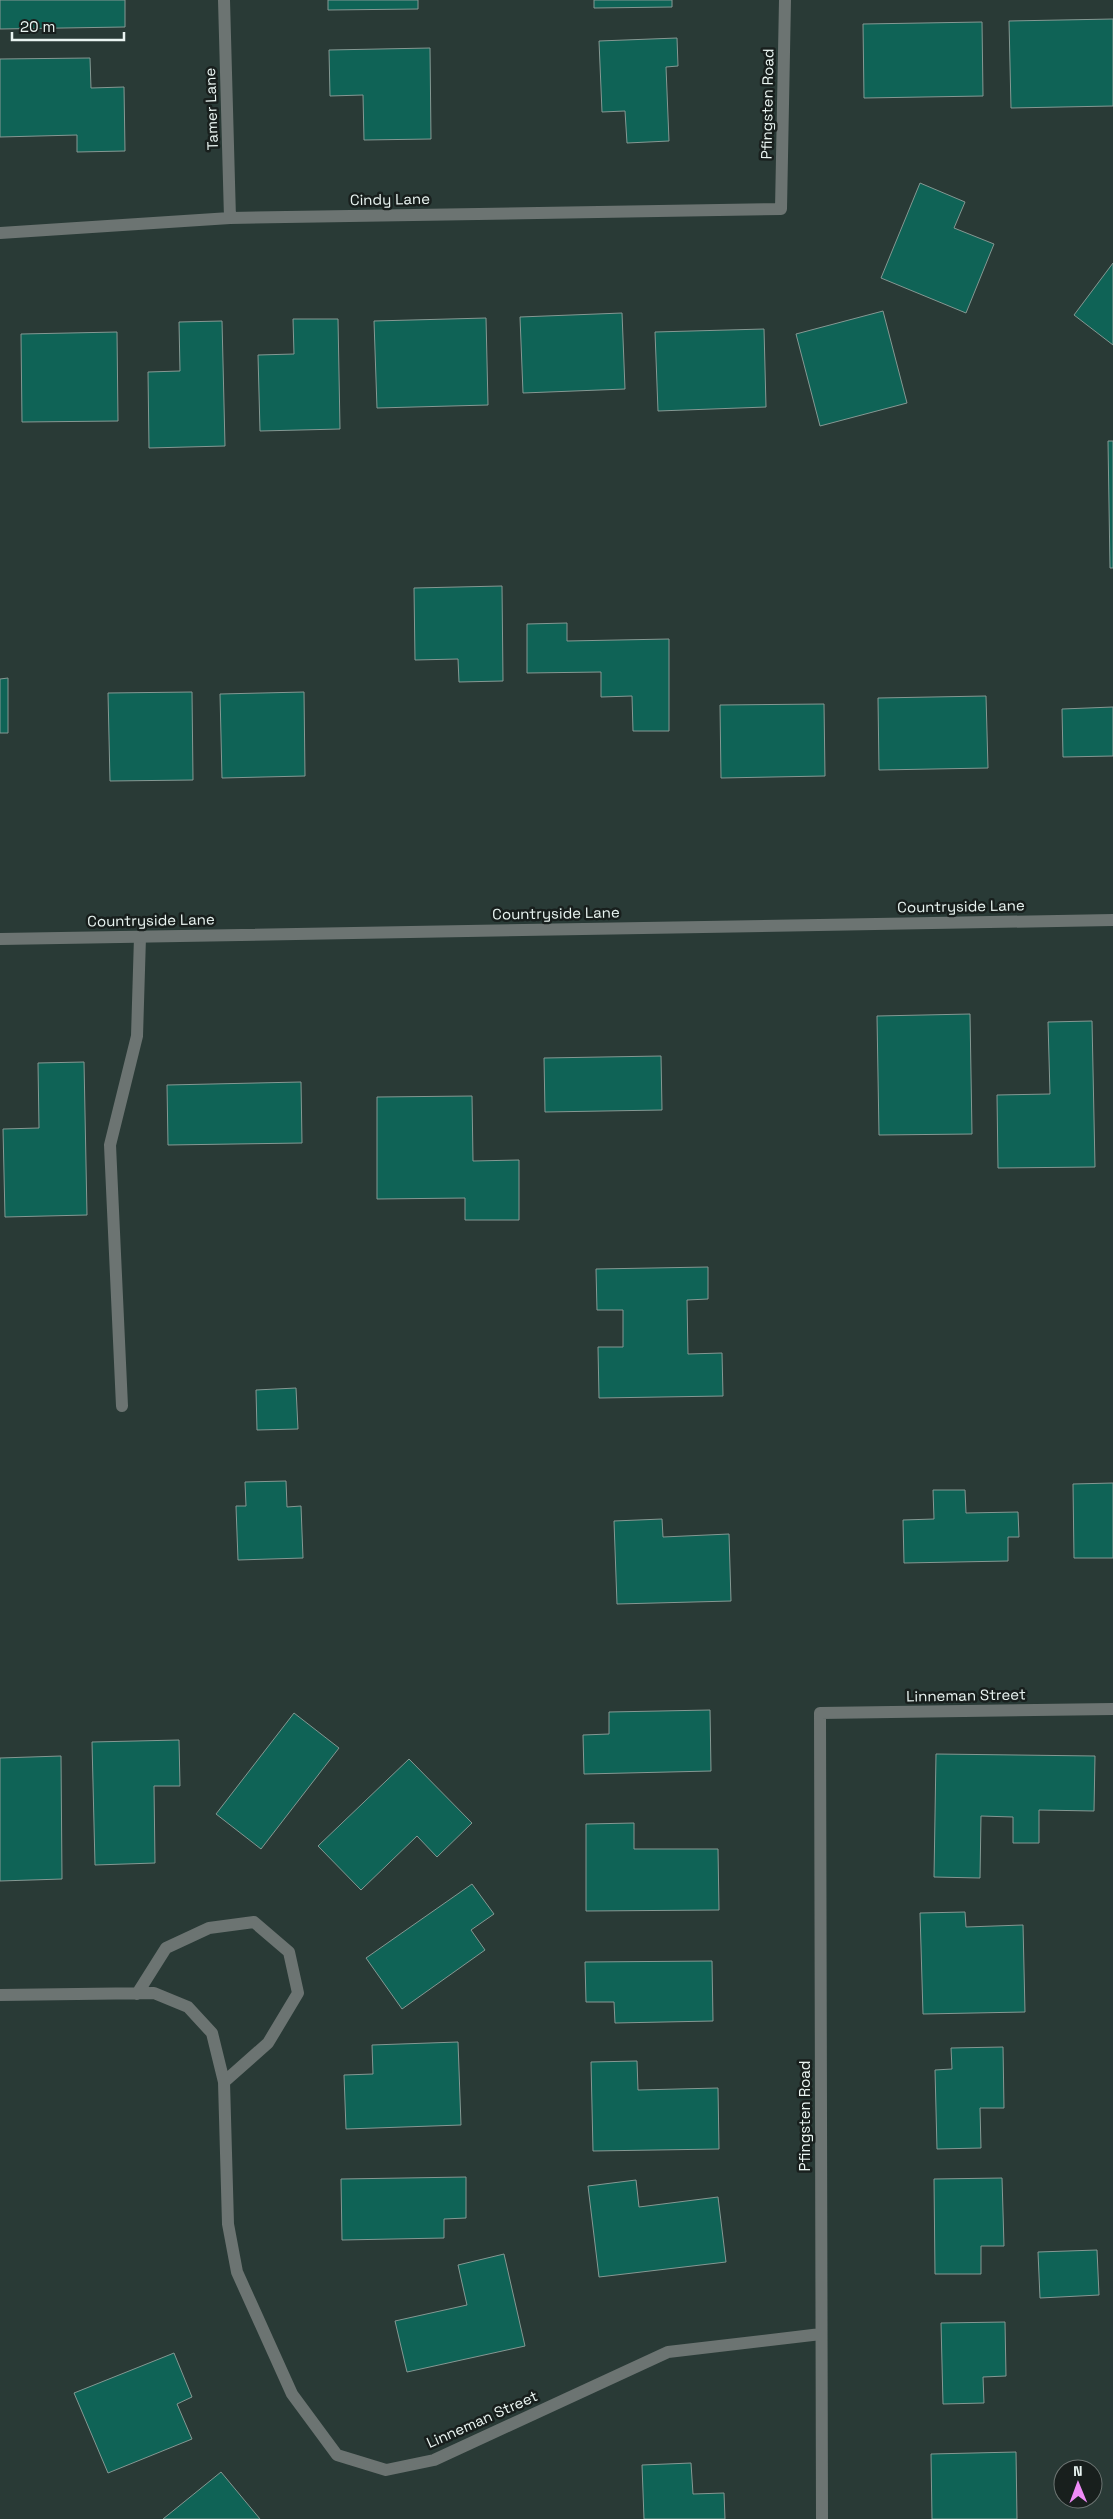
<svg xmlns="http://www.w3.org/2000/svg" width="1113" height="2519" font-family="'Space Grotesk',sans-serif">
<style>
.building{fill:#0f6356;stroke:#859893}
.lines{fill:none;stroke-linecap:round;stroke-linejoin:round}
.service{stroke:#6c7472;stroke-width:12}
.minor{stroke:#6c7472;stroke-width:12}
.labels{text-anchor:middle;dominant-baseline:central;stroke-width:5;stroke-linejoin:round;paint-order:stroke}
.street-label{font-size:15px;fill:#e9f4f1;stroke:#181f1d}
</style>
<rect width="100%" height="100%" fill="#293a36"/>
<path class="building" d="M0 0H125V27L0 29Z
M328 0H418V9L328 10Z
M594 0H672V7L594 8Z
M1113 19V106L1011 108 1009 21Z
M982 22 983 96 864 98 863 24Z
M677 38 678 66 666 67 669 141 627 143 625 111 602 112 599 41Z
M430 48 431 139 364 140 363 95 330 96 329 50Z
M90 58 91 88 124 87 125 151 77 152V135L0 137V59Z
M920 183 965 202 954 228 994 244 966 313 881 278Z
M1113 263V345L1074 315Z
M883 311 907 403 820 426 796 334Z
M622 313 625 389 523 393 520 317Z
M486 318 488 405 377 408 374 321Z
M293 319H338L340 429 260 431 258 355 294 354Z
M222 321 225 446 149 448 148 372 180 371 179 322Z
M764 329 766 407 658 411 655 332Z
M117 332 118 421 22 422 21 334Z
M1108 441H1113V568H1110Z
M502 586 503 681 459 682 458 659 415 660 414 588Z
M567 623V641L669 639V731H633L632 696 601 697V672L527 673V624Z
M8 678V733H0V679Z
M192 692 193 780 110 781 108 693Z
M304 692 305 776 222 778 220 694Z
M986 696 988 768 879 770 878 698Z
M824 704 825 776 721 778 720 705Z
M1113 707V756L1063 757 1062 709Z
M970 1014 972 1134 879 1135 877 1016Z
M1092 1021 1095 1167 998 1168 997 1095 1050 1094 1048 1022Z
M661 1056 662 1110 545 1112 544 1058Z
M84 1062 87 1215 5 1217 3 1129 39 1128 38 1063Z
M301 1082 302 1143 168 1145 167 1085Z
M472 1096 473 1161 519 1160V1220H465V1198L377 1199V1097Z
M708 1267V1299L687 1300 688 1354 722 1353 723 1396 599 1398 598 1347H623V1310H597L596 1269Z
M296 1388 298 1429 257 1430 256 1390Z
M286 1481 287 1507 301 1506 303 1558 238 1560 236 1506H246L245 1482Z
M1113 1483V1558H1074L1073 1484Z
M933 1490H965L966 1513 1018 1512 1019 1537H1008V1561L904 1563 903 1520 934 1519Z
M662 1519 663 1537 729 1534 731 1601 617 1604 614 1521Z
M710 1710 711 1771 584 1774 583 1735 609 1734V1712Z
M294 1713 339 1748 261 1849 216 1814Z
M179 1740 180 1786H154L155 1863 95 1865 92 1742Z
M936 1754 1095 1756 1094 1811 1039 1810V1843H1013V1817L981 1816 980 1878 934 1877Z
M61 1756 62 1879 0 1881V1758Z
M409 1759 472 1823 437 1857 417 1836 361 1890 318 1846Z
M634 1823V1849H718L719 1910 586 1911V1824Z
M472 1884 494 1914 471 1930 485 1950 402 2009 366 1958Z
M965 1912 966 1927 1023 1925 1025 2012 923 2014 920 1913Z
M712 1961 713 2021 615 2023 614 2002H586L585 1962Z
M458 2042 461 2125 346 2129 344 2075 373 2074 372 2045Z
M1003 2047 1004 2108H980L981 2148 937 2149 935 2070 952 2069 951 2048Z
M637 2061 638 2090 718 2088 719 2149 593 2151 591 2062Z
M466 2177V2218L444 2219V2238L342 2240 341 2179Z
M1002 2178 1004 2246H981V2274H935L934 2179Z
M636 2180 639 2207 718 2197 726 2262 599 2277 588 2186Z
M1097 2250 1099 2295 1040 2298 1038 2252Z
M504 2254 525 2346 407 2372 395 2321 467 2305 458 2265Z
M1005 2322 1006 2376 983 2377 984 2403 943 2404 941 2323Z
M174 2353 192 2397 177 2404 192 2439 108 2473 74 2393Z
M1016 2452 1017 2519H932L931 2454Z
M691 2463 693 2494 724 2493 725 2519H644L642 2465Z
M221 2472 260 2519H163Z"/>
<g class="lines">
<path class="service" d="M122 1406 110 1145 137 1036 140 937"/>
<path class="minor" d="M224 0 230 218
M0 233 230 218 781 209 785 0
M0 939 1113 920
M137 1994 166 1948 209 1928 254 1922 289 1952 298 1993 268 2043 224 2082
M0 1995 154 1993 188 2007 212 2033 224 2082 228 2224 237 2272 292 2394 337 2455 386 2470 434 2460 668 2352 821 2334
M822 2519 820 1713 1113 1709"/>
</g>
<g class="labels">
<g class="street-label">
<text transform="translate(767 104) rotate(-89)">Pfingsten Road</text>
<text transform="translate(211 109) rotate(-92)">Tamer Lane</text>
<text transform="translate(390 199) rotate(-1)">Cindy Lane</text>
<text transform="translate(961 906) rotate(-1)">Countryside Lane</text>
<text transform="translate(556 913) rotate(-1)">Countryside Lane</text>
<text transform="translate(151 920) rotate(-1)">Countryside Lane</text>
<text transform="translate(966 1695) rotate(-1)">Linneman Street</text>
<text transform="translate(804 2116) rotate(-90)">Pfingsten Road</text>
<text transform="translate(482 2419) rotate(-24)">Linneman Street</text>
</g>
</g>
<g transform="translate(1078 2484) rotate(359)"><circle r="24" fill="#181f1d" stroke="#6c7472"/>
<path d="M0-4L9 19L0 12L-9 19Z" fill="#ef8bf7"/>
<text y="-8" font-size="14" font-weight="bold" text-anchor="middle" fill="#e9f4f1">N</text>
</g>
<path d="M12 32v8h112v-8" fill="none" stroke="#e9f4f1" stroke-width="2.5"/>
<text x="20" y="32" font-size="15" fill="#e9f4f1" stroke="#181f1d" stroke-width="4" paint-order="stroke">20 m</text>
</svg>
